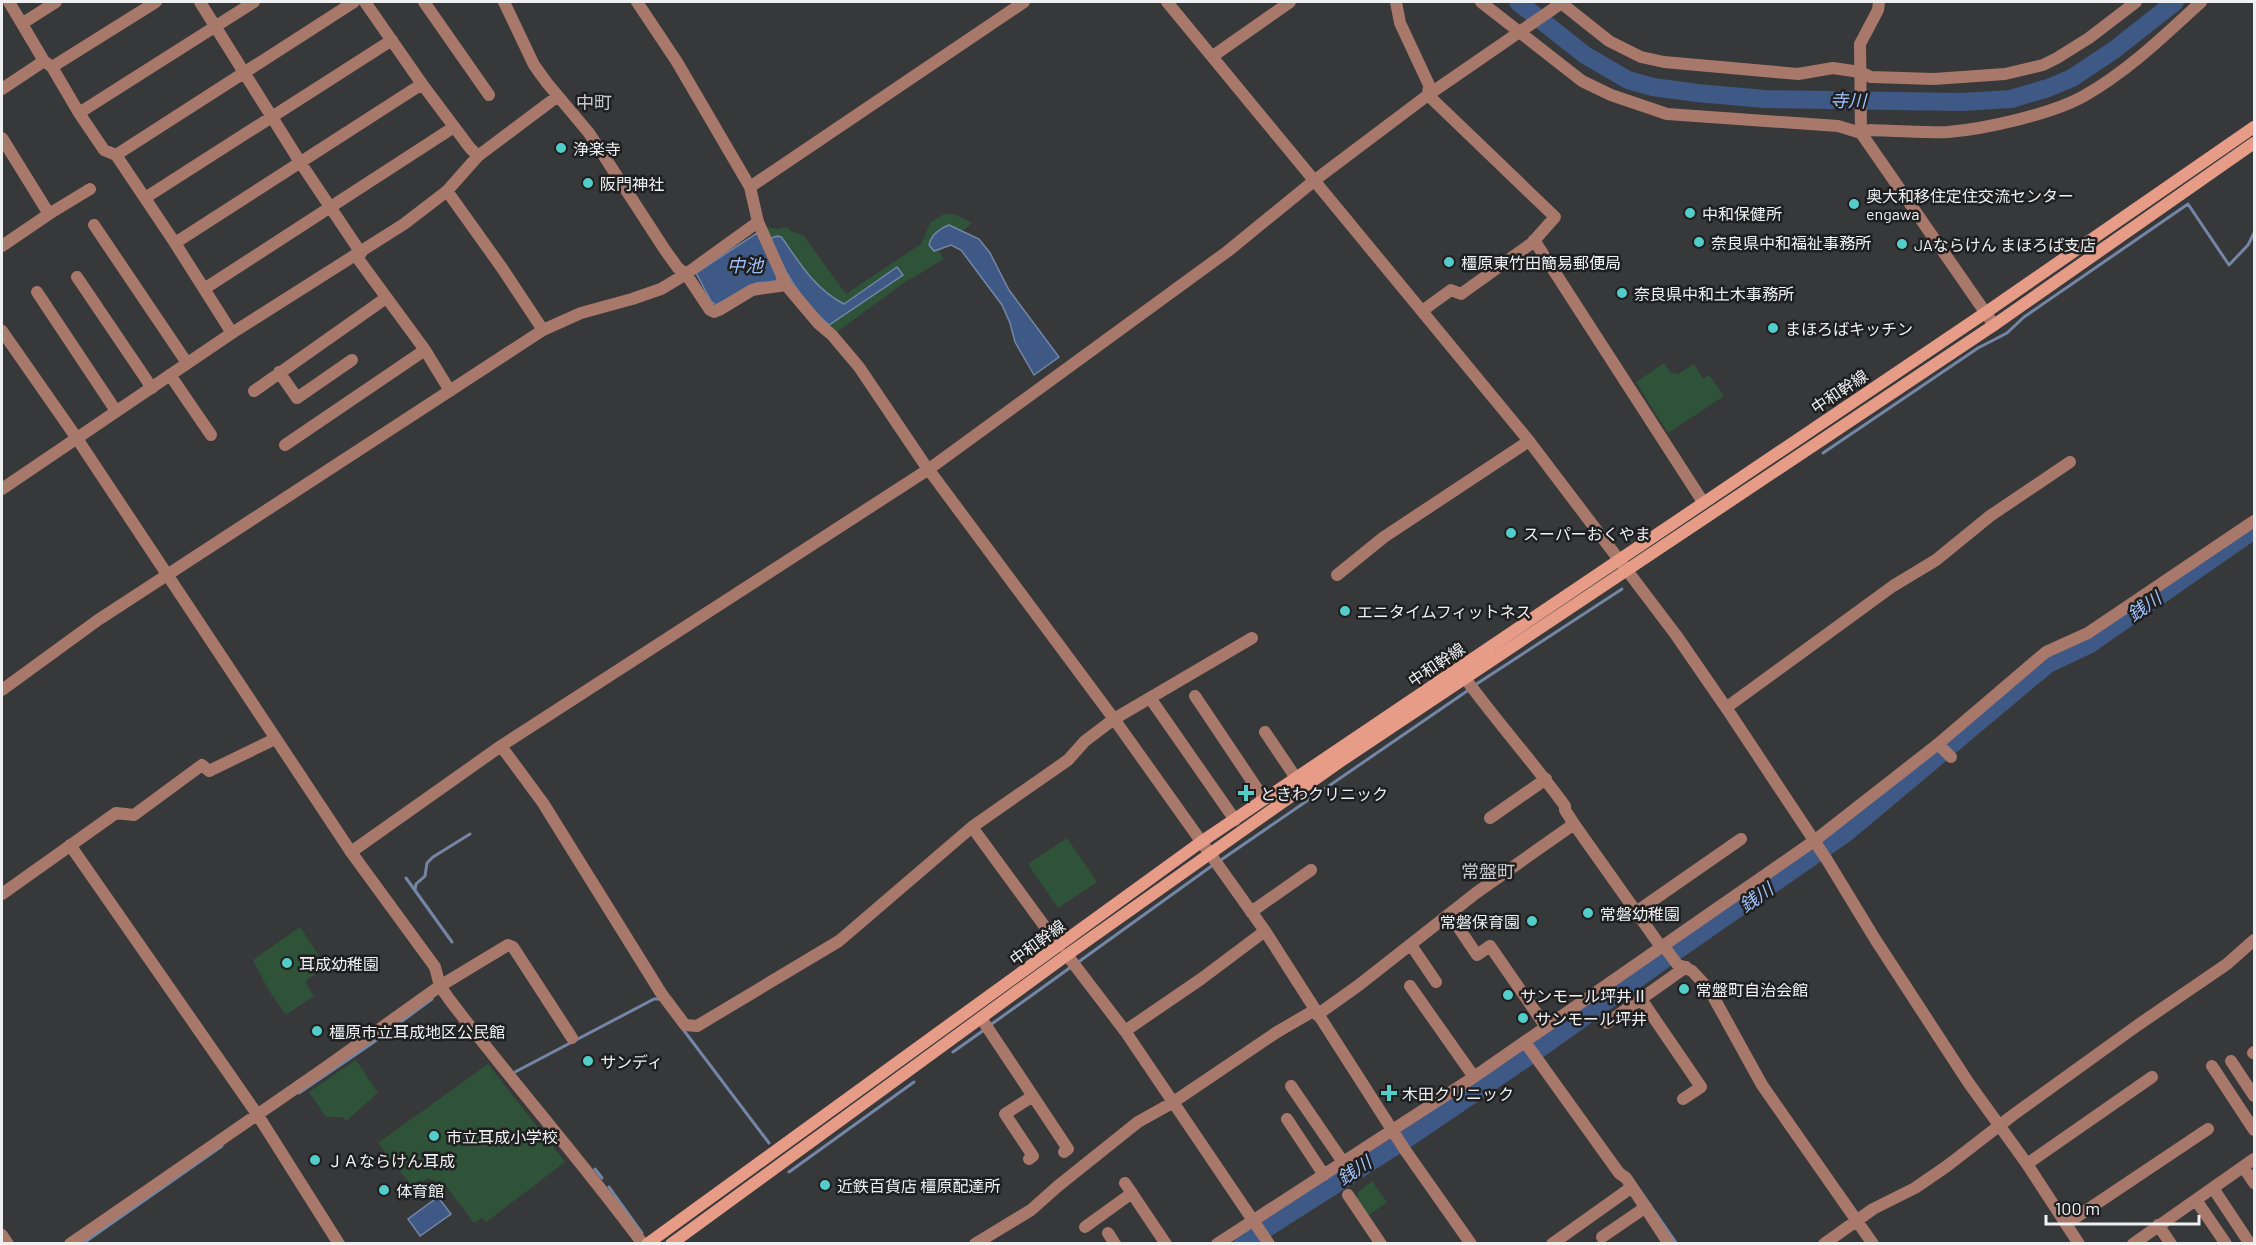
<svg xmlns="http://www.w3.org/2000/svg" width="2256" height="1245" font-family="Barlow,'Noto Sans JP',sans-serif">
<style>
.green{fill:#2f5338}
.water{fill:#3e5986;stroke:#7386a6;stroke-width:1.5}
.lines{fill:none;stroke-linecap:round;stroke-linejoin:round}
.stream{stroke:#7386a6;stroke-width:3}
.river{stroke:#3e5986;stroke-width:18}
.minor{stroke:#a8786b;stroke-width:12}
.tertiary{stroke:#a8786b;stroke-width:12}
.secondary{stroke:#e79c87;stroke-width:12}
.poi-dot{fill:#53cdc9;stroke:#1f1f20;stroke-width:2}
.labels{text-anchor:middle;dominant-baseline:central;stroke-width:5;stroke-linejoin:round;paint-order:stroke}
.poi-label{font-size:16px;fill:#eff0f1;stroke:#1f1f20;text-anchor:start}
.street-label{font-size:16px;fill:#eff0f1;stroke:#1f1f20}
.water-label{font-size:18px;font-style:italic;fill:#9dc0f8;stroke:#1f1f20}
.neighbourhood-label{font-size:18px;fill:#c7c8cb;stroke:#1f1f20}
</style>
<rect width="100%" height="100%" fill="#37383a"/>
<path class="green" d="M944 214H954L972 223 939 252 944 259 905 282 837 332 829 325 844 304C817 290 802 267 785 242L769 239 766 227 777 229 787 227 791 231 804 236 846 294 921 244 931 222Z
M1664 363 1670 372 1678 374 1694 364 1703 379 1709 375 1724 396 1668 433 1636 382Z
M1067 838 1097 882 1058 908 1028 864Z
M300 927 321 959 319 971 305 982 314 996 286 1015 268 989 253 960Z
M356 1060 378 1093 346 1121 343 1117H326L309 1092Z
M488 1064 565 1162 486 1222 482 1218 474 1223 446 1186 428 1178 413 1188 378 1143Z
M1372 1181 1387 1202 1368 1216 1357 1200 1358 1192Z"/>
<path class="water" d="M949 225 979 239 990 253 1009 290 1059 357 1034 375 1015 342 1010 323 1002 305 961 250 951 245 934 251 929 245C931 235 940 228 949 225Z
M757 233 777 276V281L756 283 716 305 711 301 696 273Z
M777 236 781 237 785 242C802 267 817 290 844 304L897 267 903 275 829 325C800 300 786 273 769 239Z
M438 1197 451 1214 420 1236 408 1219Z"/>
<g class="lines">
<path class="stream" d="M1823 453 1978 348 2007 333 2024 317 2188 204 2229 265 2248 245 2254 233
M1475 685 1622 589
M1218 862 1470 689
M406 878 452 942 415 890 416 884 425 876 427 863 433 857 470 834
M1077 963 1213 865
M989 1026 1071 967
M682 1028 769 1143
M953 1052 984 1030
M515 1072 654 999H659
M299 1093 371 1044 432 999
M595 1169 602 1178
M789 1172 914 1082
M1630 1176 1677 1244
M609 1187 642 1233
M82 1244 222 1146"/>
<path class="river" d="M1518 2 1585 55 1628 80 1653 87 1697 93 1765 99 1962 102 2011 99 2048 88 2072 78 2114 50 2175 2
M1242 1244 1408 1138 1538 1050 1672 954 1846 833 2048 664 2090 644 2254 530"/>
<path class="minor" d="M9 2 44 61 52 67 156 2
M200 2 300 162 361 253
M365 2 422 84 470 148 478 156
M424 2 489 95
M504 2 534 65 547 83 589 133 665 250 678 268 686 274 710 310 714 312 719 310 752 290 786 285 819 324 832 335 859 367 923 462 1114 719 1265 931 1405 1150 1471 1244
M1396 2 1400 23 1429 85 1428 95 1555 217 1532 243 1461 294 1451 290 1422 311
M1481 2 1582 81 1611 95 1667 114 1838 126 1861 133 1870 130C1896 131 1923 133 1948 132 1985 129 2052 114 2084 96 2128 71 2164 36 2201 2
M1560 2 1609 41 1641 57 1664 62 1798 74 1833 68 1860 72 1871 77 1934 79 2005 74 2043 65 2057 58 2089 38 2136 2
M23 23 56 2
M1213 56 1290 2
M52 67 79 113 104 150 116 155 175 243 232 333
M2 89 44 61
M79 113 254 2
M2 138 49 214 2 246
M116 155 354 2
M750 187 1024 2
M145 198 392 40
M49 214 90 189
M94 225 187 363
M1534 240 1703 502
M175 243 422 84
M356 256 425 350 450 391
M77 277 152 388
M204 289 454 127
M37 292 116 411
M543 330 502 268 447 191 478 156 558 96
M279 372 297 398 352 360
M170 375 211 435
M254 391 386 298
M285 445 425 350
M1337 575 1384 537 1529 441
M1465 678C1497 722 1533 762 1565 806V810L1574 824 1661 947
M2 690 98 620 543 330 581 313 632 299 661 289 686 274 758 222
M1195 696 1264 799
M1150 698 1235 820
M1727 707 1893 586 1936 560 1990 516 2070 462
M1265 732 1296 778
M1938 744 1951 757
M501 746 543 803 661 993 685 1025 697 1026 839 941 972 827 1068 760 1085 741 1114 719 1252 638
M1490 818 1546 779
M972 827 1059 946
M70 845 257 1114 339 1244
M351 852 501 746 929 469 1228 251 1315 180
M2 894 116 813 134 815 202 765 209 771 275 739
M1251 912 1311 870
M1636 912 1741 839
M1450 915 1477 955 1490 946 1546 1027
M1411 945 1436 982
M1663 945 1677 964 1692 971 1709 989 1762 1085 1873 1244
M1067 955 1125 1031 1269 1244
M1410 986 1474 1077
M1641 999 1701 1087 1683 1099
M1317 1015 1359 985 1476 893 1574 824
M981 1018 1068 1149 1064 1152
M1607 1023 1686 967
M1125 1031 1201 979 1265 931
M1525 1042 1619 1173 1626 1178 1669 1244
M2253 1053 2254 1052
M2231 1061 2254 1096
M2212 1066 2254 1130
M1291 1086 1343 1162
M1287 1119 1324 1175
M1029 1159 1033 1156 1005 1114 1033 1096
M2027 1164 2152 1077
M2244 1168 2254 1183
M1125 1183 1166 1244
M2213 1188 2250 1244
M1348 1195 1381 1244
M2196 1200 2226 1244
M2066 1224 2208 1129
M2158 1225 2171 1244
M1085 1227 1132 1193
M1108 1233 1115 1244
M2 1235 8 1244
M1602 1237 1646 1207
M70 1244 322 1070 440 986 508 945 513 947 572 1038
M975 1244 1031 1210 1058 1186 1138 1122 1172 1103 1277 1032 1315 1010
M1217 1244 1474 1077 1814 841 1938 744 2046 652 2088 633 2254 521
M1552 1244 1632 1187
M1824 1244 1873 1209 1915 1188 1947 1166 2013 1115 2138 1025 2227 964 2254 940
M2133 1244 2254 1159"/>
<path class="tertiary" d="M637 2 677 62 750 187 758 222 786 285
M1167 2 1529 441 1676 635 1729 712 1827 860 1875 939 1968 1082 2027 1164 2079 1244
M1879 2 1878 10 1860 44 1861 133 1994 325
M1315 180 1428 95 1563 2
M2 331 76 437 351 852 435 967 440 986 449 999C512 1082 581 1160 643 1244
M2 489 232 333 404 224 447 191"/>
<path class="secondary" d="M647 1244 1201 842 1985 313 2254 127
M671 1244 1067 955 1338 763 1994 325 2254 143"/>
</g>
<g class="poi-dot">
<circle cx="561" cy="148" r="6"/>
<circle cx="588" cy="183" r="6"/>
<circle cx="1854" cy="204" r="6"/>
<circle cx="1690" cy="213" r="6"/>
<circle cx="1699" cy="242" r="6"/>
<circle cx="1902" cy="244" r="6"/>
<circle cx="1449" cy="262" r="6"/>
<circle cx="1622" cy="293" r="6"/>
<circle cx="1773" cy="328" r="6"/>
<circle cx="1511" cy="533" r="6"/>
<circle cx="1345" cy="611" r="6"/>
<path d="M1243 784h6v6h6v6h-6v6h-6v-6h-6v-6h6z"/>
<circle cx="1588" cy="913" r="6"/>
<circle cx="1532" cy="921" r="6"/>
<circle cx="287" cy="963" r="6"/>
<circle cx="1684" cy="989" r="6"/>
<circle cx="1508" cy="995" r="6"/>
<circle cx="1523" cy="1018" r="6"/>
<circle cx="317" cy="1031" r="6"/>
<circle cx="588" cy="1061" r="6"/>
<path d="M1386 1084h6v6h6v6h-6v6h-6v-6h-6v-6h6z"/>
<circle cx="434" cy="1136" r="6"/>
<circle cx="315" cy="1160" r="6"/>
<circle cx="825" cy="1185" r="6"/>
<circle cx="384" cy="1190" r="6"/>
</g>
<g class="labels">
<g class="poi-label">
<text x="573" y="148">浄楽寺</text>
<text x="600" y="183">阪門神社</text>
<text x="1866" y="195">奥大和移住定住交流センター<tspan x="1866" dy="18">engawa</tspan></text>
<text x="1702" y="213">中和保健所</text>
<text x="1711" y="242">奈良県中和福祉事務所</text>
<text x="1914" y="244">JAならけん まほろば支店</text>
<text x="1461" y="262">橿原東竹田簡易郵便局</text>
<text x="1634" y="293">奈良県中和土木事務所</text>
<text x="1785" y="328">まほろばキッチン</text>
<text x="1523" y="533">スーパーおくやま</text>
<text x="1357" y="611">エニタイムフィットネス</text>
<text x="1260" y="793">ときわクリニック</text>
<text x="1600" y="913">常磐幼稚園</text>
<text x="1520" y="921" text-anchor="end">常磐保育園</text>
<text x="299" y="963">耳成幼稚園</text>
<text x="1696" y="989">常盤町自治会館</text>
<text x="1520" y="995">サンモール坪井Ⅱ</text>
<text x="1535" y="1018">サンモール坪井</text>
<text x="329" y="1031">橿原市立耳成地区公民館</text>
<text x="600" y="1061">サンディ</text>
<text x="1402" y="1093">木田クリニック</text>
<text x="446" y="1136">市立耳成小学校</text>
<text x="327" y="1160">ＪＡならけん耳成</text>
<text x="837" y="1185">近鉄百貨店 橿原配達所</text>
<text x="396" y="1190">体育館</text>
</g>
<g class="street-label">
<text transform="translate(1839 391) rotate(-34)">中和幹線</text>
<text transform="translate(1436 664) rotate(-34)">中和幹線</text>
<text transform="translate(1037 942) rotate(-36)">中和幹線</text>
</g>
<g class="water-label">
<text transform="translate(1848 100) rotate(1)">寺川</text>
<text x="745" y="265">中池</text>
<text transform="translate(2144 606) rotate(-35)">銭川</text>
<text transform="translate(1756 897) rotate(-35)">銭川</text>
<text transform="translate(1354 1170) rotate(-33)">銭川</text>
</g>
<g class="neighbourhood-label">
<text x="594" y="102">中町</text>
<text x="1488" y="871">常盤町</text>
</g>
</g>
<rect width="2256" height="1245" fill="none" stroke="#eff0f1" stroke-width="6"/>
<path d="M2046 1215v9h153v-9" fill="none" stroke="#eff0f1" stroke-width="3"/>
<text x="2055" y="1215" font-size="18" fill="#eff0f1" stroke="#1f1f20" stroke-width="4.5" paint-order="stroke">100 m</text>
</svg>
